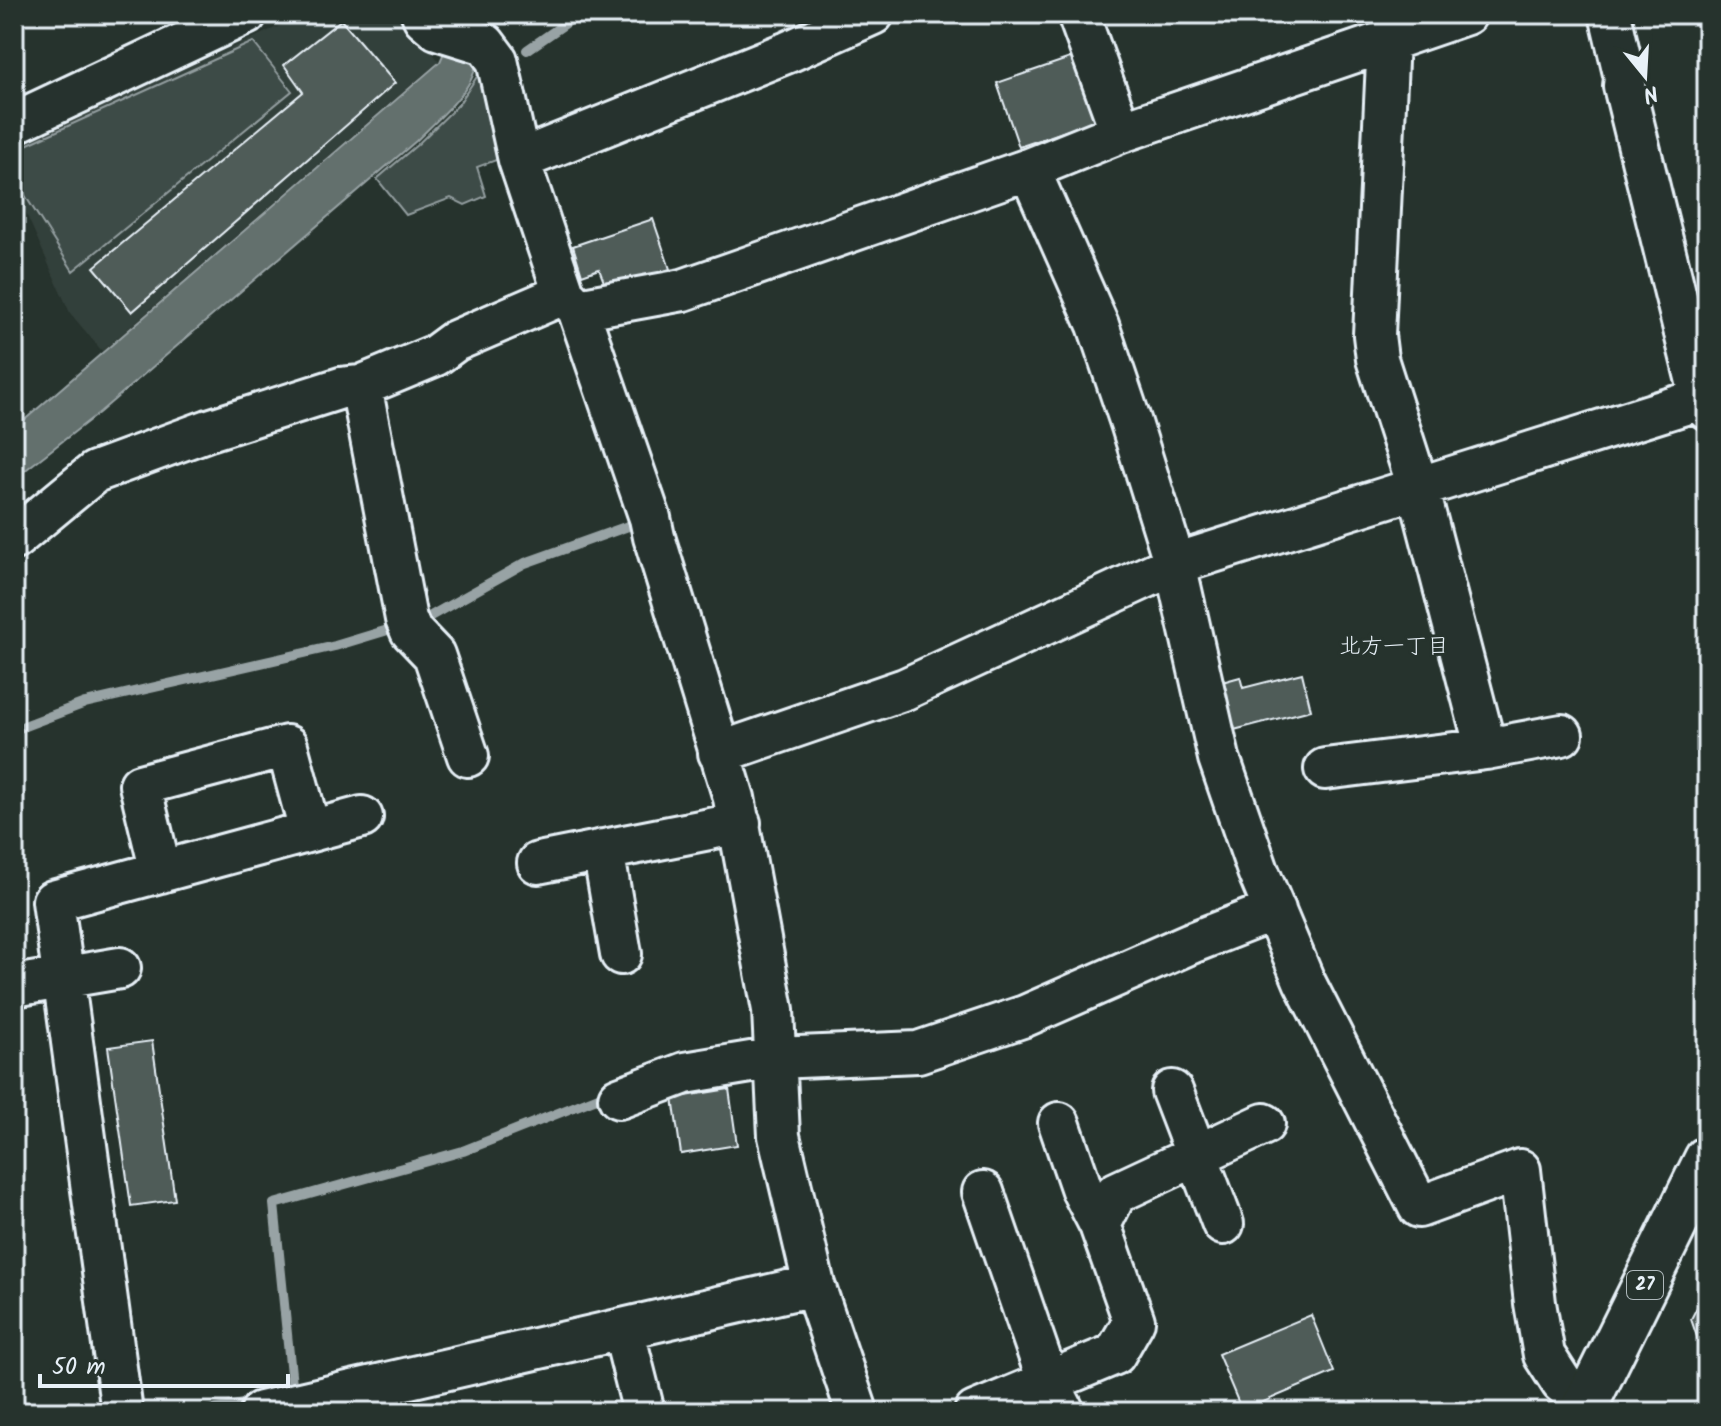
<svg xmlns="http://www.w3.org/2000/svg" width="1721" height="1426" font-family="Kalam,'Klee One',sans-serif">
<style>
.built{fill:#333f3a}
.green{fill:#3e4b47;stroke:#939ea0;stroke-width:2}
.water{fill:#636f6d;stroke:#98a3a5;stroke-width:2}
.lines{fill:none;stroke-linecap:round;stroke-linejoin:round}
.stream{stroke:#98a3a5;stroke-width:10}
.building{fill:#505c59;stroke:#e8f1f8;stroke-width:2}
.minor-casing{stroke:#e8f1f8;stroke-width:46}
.major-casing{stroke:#e8f1f8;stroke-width:50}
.minor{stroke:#26332d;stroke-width:40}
.major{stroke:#26332d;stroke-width:44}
.labels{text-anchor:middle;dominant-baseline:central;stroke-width:6;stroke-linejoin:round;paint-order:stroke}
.shield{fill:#26332d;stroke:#aeb8bb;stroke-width:2}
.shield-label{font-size:18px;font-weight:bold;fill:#e8f1f8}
.neighbourhood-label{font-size:22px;fill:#e8f1f8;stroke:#26332d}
</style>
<rect width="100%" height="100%" fill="#26332d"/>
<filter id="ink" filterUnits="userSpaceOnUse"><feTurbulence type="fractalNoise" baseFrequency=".0125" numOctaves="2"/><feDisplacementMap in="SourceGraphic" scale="16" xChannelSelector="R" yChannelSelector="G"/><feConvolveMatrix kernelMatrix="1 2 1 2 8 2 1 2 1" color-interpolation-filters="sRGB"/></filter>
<g filter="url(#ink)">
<path class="built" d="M306 14H401L439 61 102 351 70 313 14 186V146Z"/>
<path class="green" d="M253 42 292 91 73 271 14 178 15 150Z
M480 72 507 156 477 167 486 196 465 205 451 198 406 215 377 179 418 144 458 105Z"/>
<path class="water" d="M440 14H474C475 31 479 57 474 72 468 94 432 125 416 141L100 412 14 479V429L440 62 446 48Z"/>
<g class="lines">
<path class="stream" d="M527 50 579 14
M417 621 427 618 525 563 631 525
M14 730 85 703 335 646 401 626
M289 1395 293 1394 274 1204 463 1151 609 1093
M201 1412 254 1402"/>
</g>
<path class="building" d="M341 20 395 83 132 312 94 267 303 92 284 65Z
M1076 56 1098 120 1019 147 997 83Z
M653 219 670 269 607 290 599 269 582 275 573 246Z
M1302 673 1311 710 1234 730 1222 682 1240 677 1243 688Z
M152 1041 175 1200 131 1206 108 1047Z
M729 1089 737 1145 681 1154 673 1098Z
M1707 1288V1366L1691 1319Z
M1311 1315 1334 1372 1242 1411 1218 1354Z"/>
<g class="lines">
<defs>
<path id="minor" d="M422 14 424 18 437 29 485 44 497 60 519 160 564 294 578 309 650 518 654 537 734 798 773 1010 779 1136 814 1285 857 1412
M1078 14 1121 132
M1610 14 1625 78 1624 86 1701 398 1707 409
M1388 40 1374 335 1377 359 1418 487 1486 749
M14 123 246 14
M519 160 788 52 873 14
M1029 169 1098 325 1131 423 1175 564 1219 758 1258 871 1304 981 1419 1207 1520 1170 1535 1303 1544 1355 1562 1383 1587 1403
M578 309 683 290 1029 169 1121 132 1466 14
M361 386 406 619 411 631 434 655 468 756
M14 539 95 472 209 430 341 388 361 386 436 355 455 341 564 294
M719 753 905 689 1175 564 1707 397
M1325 769 1486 749 1562 735
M603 850 621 954
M538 863 740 823
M161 872 140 785 287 746 310 831
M14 986 120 968
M1172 1091 1223 1224
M619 1098 685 1073 775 1058 918 1052 1025 1016 1191 943 1275 910
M1059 1123 1082 1190 1100 1225
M983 1192 1048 1381 1064 1412
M623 1329 644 1412
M122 1412 53 901 362 817
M261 1412 814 1285
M975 1412 1115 1354 1134 1321 1100 1225 1116 1193 1264 1124"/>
<path id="major" d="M1582 1412 1707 1159"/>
</defs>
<use href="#minor" class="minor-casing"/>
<use href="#major" class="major-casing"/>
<use href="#minor" class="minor"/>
<use href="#major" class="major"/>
</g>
</g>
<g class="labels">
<rect class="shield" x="1627" y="1271" width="36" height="28" rx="6"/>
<g class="shield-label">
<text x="1645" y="1285">27</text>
</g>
<g class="neighbourhood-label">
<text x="1394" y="647">北方一丁目</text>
</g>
</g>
<rect width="1721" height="1426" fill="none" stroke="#26332d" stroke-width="48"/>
<rect x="24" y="24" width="1673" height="1378" fill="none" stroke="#e8f1f8" stroke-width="3" filter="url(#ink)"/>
<g transform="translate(1645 76) rotate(162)" stroke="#26332d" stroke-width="6" paint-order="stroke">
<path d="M0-6L14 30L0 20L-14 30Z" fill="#e8f1f8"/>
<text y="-12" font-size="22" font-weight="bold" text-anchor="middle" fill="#e8f1f8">N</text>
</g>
<path d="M40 1374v12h248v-12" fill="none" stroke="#e8f1f8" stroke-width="4"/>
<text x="52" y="1374" font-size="24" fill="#e8f1f8" stroke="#26332d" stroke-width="6" paint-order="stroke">50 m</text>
</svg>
